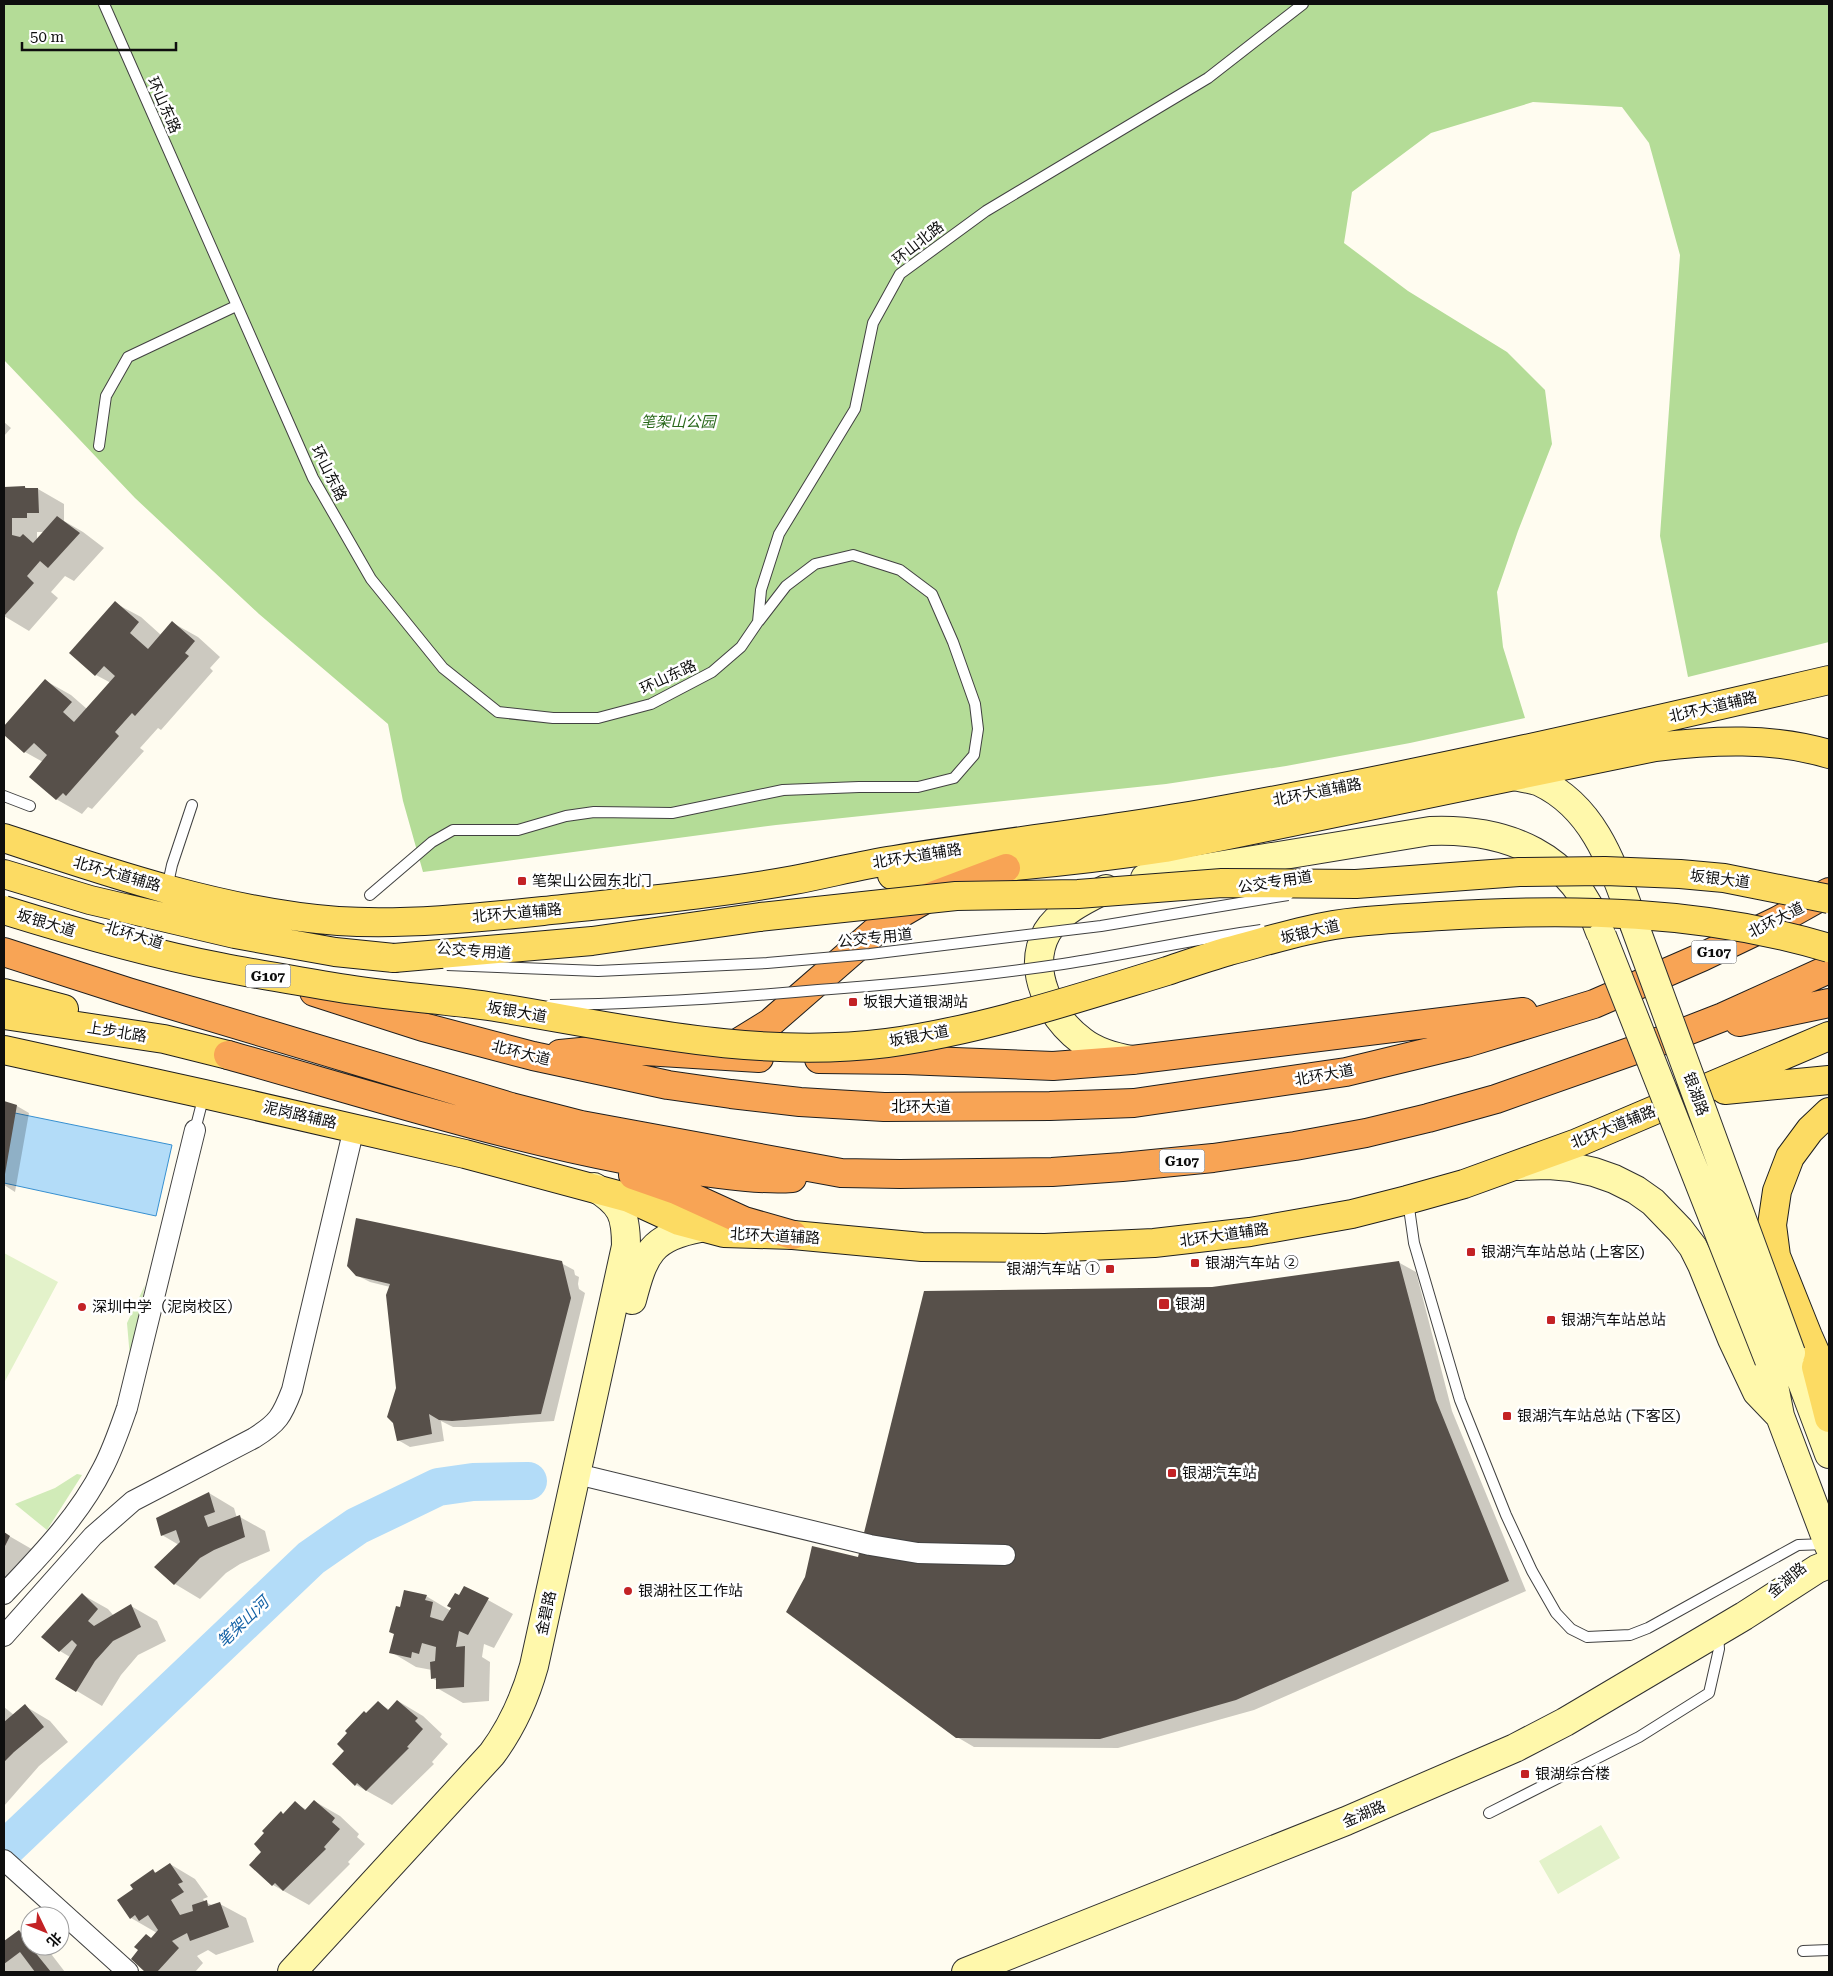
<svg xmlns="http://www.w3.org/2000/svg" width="1833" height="1976" font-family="'Roboto Serif','Noto Sans SC',serif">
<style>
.green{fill:#d1ebb8}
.forest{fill:#b4dc97}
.pitch{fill:#e3f2ca}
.water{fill:#b3dcf8;stroke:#3790d1}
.shadow{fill:#0003;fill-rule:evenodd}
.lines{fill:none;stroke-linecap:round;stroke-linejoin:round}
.river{stroke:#b3dcf8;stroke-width:38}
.building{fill:#57504a}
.lane-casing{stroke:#414141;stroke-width:12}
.street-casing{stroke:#414141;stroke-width:22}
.secondary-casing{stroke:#303030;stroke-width:30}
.primary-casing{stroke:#1f1f1f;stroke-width:30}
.highway-casing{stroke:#1f1f1f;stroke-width:30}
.lane{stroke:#fff;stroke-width:10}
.street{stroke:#fff;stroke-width:20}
.secondary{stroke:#fff8ab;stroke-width:28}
.primary{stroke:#fcdb63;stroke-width:28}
.highway{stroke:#f8a455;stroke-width:28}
.lane-bridge-casing{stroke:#414141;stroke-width:12;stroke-linecap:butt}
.secondary-bridge-casing{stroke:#303030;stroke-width:30;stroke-linecap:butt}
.primary-bridge-casing{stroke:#1f1f1f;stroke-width:30;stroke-linecap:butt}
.lane-bridge{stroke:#fff;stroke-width:10}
.secondary-bridge{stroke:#fff8ab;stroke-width:28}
.primary-bridge{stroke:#fcdb63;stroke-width:28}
.poi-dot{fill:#c32225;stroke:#fff;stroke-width:2}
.labels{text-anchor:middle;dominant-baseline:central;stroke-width:5;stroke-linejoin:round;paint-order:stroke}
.shield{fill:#fff;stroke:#565656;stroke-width:1}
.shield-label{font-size:14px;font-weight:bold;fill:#0e0e0e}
.street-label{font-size:15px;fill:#0e0e0e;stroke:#fff}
.park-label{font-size:15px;font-style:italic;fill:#2a691c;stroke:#fff}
.poi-label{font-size:15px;fill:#0e0e0e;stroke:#fff;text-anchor:start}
.water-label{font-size:16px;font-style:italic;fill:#1361a5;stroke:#fff}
</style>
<rect width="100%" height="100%" fill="#fffcf0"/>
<path class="green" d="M145 1285 130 1358 127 1323Z
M77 1474 82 1475 47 1530 15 1504 55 1488Z"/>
<path class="forest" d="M4 4H1829V642L1688 677 1660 536 1680 255 1649 143 1622 107 1533 102 1431 133 1352 192 1344 243 1408 291 1507 352 1545 390 1552 444 1518 531 1497 592 1503 647 1525 718 1410 743 1286 766 1166 784 776 825 423 872 403 801 388 724 259 614 135 498 4 360Z"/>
<path class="pitch" d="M4 1253 58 1282 4 1383Z
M1601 1825 1620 1858 1558 1894 1539 1861Z"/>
<path class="water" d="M10 1112 172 1145 156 1216 4 1183V1142Z"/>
<path class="shadow" d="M4 422 11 428 4 436Z
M25 487 28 489H38L64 504V521L83 532 104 548 74 581 65 576 51 592 58 598 29 631 4 616V488ZM37 532H44L37 540Z
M115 603 141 617 161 635 173 623 198 637 220 657 210 668 213 671 161 730 158 728 140 748 144 751 92 809 88 807 82 814 56 799 43 762 25 752 4 733V728L46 681 71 695 87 709 111 683 96 675Z
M4 1103 17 1106 29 1113 15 1192 4 1185Z
M1398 1262 1416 1272 1452 1411 1526 1591 1254 1710 1118 1748 974 1747 957 1737 859 1558Z
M561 1263 574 1270 575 1275 579 1277 578 1284 579 1289 585 1293 554 1421 465 1427H453L441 1421 444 1441 410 1447 398 1440 397 1388 390 1287 370 1282 356 1275Z
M209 1493 234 1508 237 1518 240 1517 265 1531 270 1551 240 1564 226 1573 200 1599 175 1584 179 1545 162 1535Z
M4 1533 35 1551 4 1607Z
M83 1595 108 1609 114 1616 131 1606 157 1621 166 1641 138 1655 121 1675 102 1706 57 1679 70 1657 60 1651Z
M426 1596 451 1611 488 1600 513 1614 494 1648 484 1644 482 1657 490 1662 489 1701 463 1703 437 1688V1681L432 1678V1670L416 1667 391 1652 401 1608Z
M398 1701 423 1716 442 1734 440 1737 448 1744 432 1762 434 1764 392 1805 356 1785 346 1751 367 1714 378 1703 390 1710Z
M25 1706 50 1721 68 1742 39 1766 4 1806V1707L14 1715Z
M314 1801 340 1816 359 1834 357 1837 365 1844 348 1862 350 1864 309 1905 273 1885 263 1852 281 1813 284 1815 295 1803 307 1810Z
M170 1864 195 1879 208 1897 203 1899 205 1902 214 1906 220 1904 246 1918 254 1942 216 1955 208 1950 197 1956 203 1963 195 1972H147L132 1959 157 1933 131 1918 135 1889 153 1871 157 1873Z
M19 1931 30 1937V1946H45L65 1972H4V1942Z"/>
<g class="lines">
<path class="river" d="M4 1850 311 1558 357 1526 438 1487 473 1482 528 1481"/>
</g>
<path class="building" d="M25 486V488H38L39 513H27V518H12V535L20 537 23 534 33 543 57 516 80 533 48 568 40 561 27 576 34 583 4 616V487Z
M115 601 139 622 130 633 148 649 172 621 195 641 185 653 189 656 135 716 132 713 115 732 119 736 66 796 63 793 56 800 29 777 47 755 34 743 24 753 4 735V726L45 679 72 702 63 712 74 722 115 676 104 666 95 676 69 653Z
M4 1101 17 1105 5 1174H4Z
M356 1218 562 1261 571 1298 541 1414 452 1421 439 1420 429 1414 432 1434 397 1441 393 1423 387 1417 396 1388 386 1295 390 1284 356 1276 347 1266Z
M1399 1261 1436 1400 1509 1581 1236 1700 1100 1739 956 1738 786 1612 805 1577 812 1546 858 1557 924 1291 1212 1287Z
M209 1492 215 1512 204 1516 208 1527 240 1515 245 1537 214 1550 200 1558 174 1585 154 1567 180 1542 176 1530 161 1536 156 1518Z
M4 1532 10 1536 4 1548Z
M464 1586 489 1598 468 1635 459 1631 456 1647 465 1646 464 1687 436 1689V1678L431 1679 430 1662 435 1661 436 1647 422 1643 419 1654 412 1652 411 1658 389 1653 394 1634 389 1632 396 1606 400 1607 404 1590 427 1595 425 1600 433 1602 430 1617 443 1621 451 1608 447 1606 455 1593 459 1595Z
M82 1593 98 1609 88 1621 94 1626 131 1604 141 1627 113 1641 95 1661 76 1692 55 1679 77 1645 72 1640 59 1652 41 1637Z
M397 1700 418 1718 415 1721 423 1729 407 1747 409 1748 366 1791 357 1783 355 1786 332 1764 344 1751 337 1744 347 1733 345 1731 364 1711 366 1713 378 1701 388 1710Z
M25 1704 44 1727 14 1752 4 1762V1722Z
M314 1800 335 1818 332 1822 340 1829 324 1847 326 1849 283 1891 275 1883 272 1886 249 1865 261 1852 254 1844 264 1833 262 1831 281 1811 283 1814 295 1801 305 1810Z
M170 1863 183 1882 178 1884 184 1892 171 1900 180 1915 193 1911 192 1905 207 1900 208 1906 220 1902 229 1927 190 1941 187 1933 172 1941 179 1948 157 1972H145L131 1959 138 1950 134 1947 146 1934 151 1938 158 1930 148 1915 139 1921 135 1915 130 1919 117 1900 133 1889 130 1885 153 1869 155 1873Z
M19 1930 30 1946 51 1972H35L20 1952 4 1964V1941Z"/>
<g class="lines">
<defs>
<path id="lane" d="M104 4 313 478 371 579 443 668 498 712 553 718H598L651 704 712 672 741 647 758 622 761 590 779 534 855 409 873 323 900 274 986 211 1208 78 1303 4
M99 446 106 396 128 357 236 306
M4 796 30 806
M167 888 172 865 192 805
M370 895 432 842 453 830H518L566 816 594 812 672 813 783 790 859 787H918L954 778 974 755 978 729 975 704 953 642 932 594 900 570 853 555 815 564 786 586 759 621
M195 1130 204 1095
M1408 1201 1414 1243 1460 1400 1506 1515 1532 1571 1556 1613 1571 1629 1587 1637 1630 1635 1648 1628 1798 1545 1827 1544
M1489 1813 1639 1737 1709 1693 1719 1649 1718 1634
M1803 1951 1829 1950"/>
<path id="street" d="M577 1474 870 1545 918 1553 1005 1555
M4 1594C40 1556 79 1516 103 1468 113 1449 120 1428 127 1408L195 1130
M4 1636 93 1536 133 1501 254 1438C278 1423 282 1416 292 1390L354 1128
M4 1860 128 1972"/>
<path id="secondary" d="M1514 776C1522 778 1532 779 1540 782 1597 809 1614 870 1634 924
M1145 878 1430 831C1507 828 1574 855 1600 932
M1106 889C1086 899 1059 912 1047 932 1026 970 1050 1017 1082 1041 1096 1052 1114 1057 1132 1060
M1519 1166 1549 1165 1571 1167 1594 1172 1614 1179 1636 1190 1653 1202 1680 1230 1693 1247 1702 1265 1732 1339 1757 1392 1780 1416 1829 1546
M632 1300C644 1254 651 1237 700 1228
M1791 1353 1829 1454
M1769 1360 1780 1416
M292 1972 492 1754C512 1727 525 1698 534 1666L626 1246C626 1215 622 1204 594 1187
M966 1972 1346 1821 1515 1748 1565 1722 1744 1616 1817 1569 1829 1564"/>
<path id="primary" d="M4 838C109 873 227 913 338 921 403 925 478 918 543 911 626 902 712 895 794 880 827 874 860 865 894 860 1002 842 1110 831 1217 811 1423 774 1626 727 1829 680
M4 874 90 900 235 934 335 952 394 958
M892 875C984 870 1074 862 1165 848L1655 747C1714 740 1772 737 1829 754
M4 993 64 1009
M4 1015 164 1039 228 1055
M4 1050 204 1094 465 1154 629 1198 679 1221 724 1233 793 1235 922 1247 1045 1248 1154 1243 1250 1232 1352 1214 1407 1200 1464 1184 1577 1143 1829 1036
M1725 1090 1829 1080
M1829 1112 1810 1130 1790 1157 1777 1191 1772 1225 1776 1256 1808 1336 1829 1383
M1816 1367 1829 1418"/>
<path id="highway" d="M4 952 128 992 511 1107 581 1125 841 1173 900 1174 1052 1172 1122 1167 1213 1158 1295 1146 1366 1133 1428 1118 1496 1099 1669 1038 1723 1017 1829 969
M314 992 423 1027 533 1056 668 1085 731 1094 800 1102 884 1107 1050 1106 1134 1103 1346 1072 1466 1043 1594 1004 1702 957 1779 920 1829 892
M1739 1022 1829 1003
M723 1052 770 1023 886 922 929 897 1006 868
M560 1054 612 1049 759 1058
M228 1055C360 1092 492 1134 627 1160 658 1166 689 1170 720 1174 743 1177 768 1180 792 1178
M819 1059 905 1060 1053 1066 1132 1060 1523 1012
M633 1175 676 1190 744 1221 793 1235"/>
</defs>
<use href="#lane" class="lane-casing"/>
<use href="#street" class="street-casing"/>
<use href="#secondary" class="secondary-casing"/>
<use href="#primary" class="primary-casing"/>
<use href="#highway" class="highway-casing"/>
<use href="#lane" class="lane"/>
<use href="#street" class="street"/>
<use href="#secondary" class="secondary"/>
<use href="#primary" class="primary"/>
<use href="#highway" class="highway"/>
<defs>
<path id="lane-bridge" d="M447 965 598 971 767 963 870 954 1101 926 1288 895
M550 1005C640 1004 729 998 818 990 900 984 982 976 1063 964 1129 954 1194 939 1261 930"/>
<path id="secondary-bridge" d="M1634 924 1791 1353
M1602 936 1769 1360"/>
<path id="primary-bridge" d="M4 910C75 932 147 953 220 967 260 975 300 981 340 988 389 996 439 999 488 1006 620 1027 752 1060 887 1043 982 1030 1075 999 1167 971 1188 964 1208 957 1229 951 1271 940 1314 926 1357 922 1384 919 1413 918 1441 916 1571 908 1703 910 1829 948
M394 958 592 941 760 917 956 896 1078 894 1222 883 1356 884 1519 872 1605 871 1680 874 1724 878 1829 899"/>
</defs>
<use href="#lane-bridge" class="lane-bridge-casing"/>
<use href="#secondary-bridge" class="secondary-bridge-casing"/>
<use href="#primary-bridge" class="primary-bridge-casing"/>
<use href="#lane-bridge" class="lane-bridge"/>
<use href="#secondary-bridge" class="secondary-bridge"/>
<use href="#primary-bridge" class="primary-bridge"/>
</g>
<g class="poi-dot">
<rect x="517" y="876" width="10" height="10" rx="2.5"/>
<rect x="848" y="997" width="10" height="10" rx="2.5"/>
<rect x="1466" y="1247" width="10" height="10" rx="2.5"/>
<rect x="1190" y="1258" width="10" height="10" rx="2.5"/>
<rect x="1105" y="1264" width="10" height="10" rx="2.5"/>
<rect x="1158" y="1298" width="12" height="12" rx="2.5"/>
<circle cx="82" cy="1307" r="5"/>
<rect x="1546" y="1315" width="10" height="10" rx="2.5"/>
<rect x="1502" y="1411" width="10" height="10" rx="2.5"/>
<rect x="1167" y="1468" width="10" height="10" rx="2.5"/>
<circle cx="628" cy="1591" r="5"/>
<rect x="1520" y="1769" width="10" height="10" rx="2.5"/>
</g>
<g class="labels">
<g class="shield">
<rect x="1691.5" y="940.5" width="45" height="23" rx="4"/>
<rect x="245.5" y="964.5" width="45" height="23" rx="4"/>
<rect x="1159.5" y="1149.5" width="45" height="23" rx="4"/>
</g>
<g class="shield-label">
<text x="1714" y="952">G107</text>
<text x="268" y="976">G107</text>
<text x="1182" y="1161">G107</text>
</g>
<g class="street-label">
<text transform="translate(164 105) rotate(66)">环山东路</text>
<text transform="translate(918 243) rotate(-38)">环山北路</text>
<text transform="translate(329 473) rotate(63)">环山东路</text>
<text transform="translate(668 677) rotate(-25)">环山东路</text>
<text transform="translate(1713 707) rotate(-13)">北环大道辅路</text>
<text transform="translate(1317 792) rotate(-11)">北环大道辅路</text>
<text transform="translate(917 856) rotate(-9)">北环大道辅路</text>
<text transform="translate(117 874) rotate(16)">北环大道辅路</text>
<text transform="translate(1720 879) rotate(7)">坂银大道</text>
<text transform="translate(1275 882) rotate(-9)">公交专用道</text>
<text transform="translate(517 913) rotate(-5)">北环大道辅路</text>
<text transform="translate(1776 920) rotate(-27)">北环大道</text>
<text transform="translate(46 923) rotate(17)">坂银大道</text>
<text transform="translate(1310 932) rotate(-13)">坂银大道</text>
<text transform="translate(134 935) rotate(17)">北环大道</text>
<text transform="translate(875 938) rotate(-6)">公交专用道</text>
<text transform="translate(474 951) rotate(4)">公交专用道</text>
<text transform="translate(517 1012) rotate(10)">坂银大道</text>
<text transform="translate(117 1032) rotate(9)">上步北路</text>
<text transform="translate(919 1036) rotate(-10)">坂银大道</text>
<text transform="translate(521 1053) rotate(14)">北环大道</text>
<text transform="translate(1324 1075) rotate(-10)">北环大道</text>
<text transform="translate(1696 1094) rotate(70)">银湖路</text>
<text x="921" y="1107">北环大道</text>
<text transform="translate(300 1115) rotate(13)">泥岗路辅路</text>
<text transform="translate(1613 1127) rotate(-22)">北环大道辅路</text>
<text transform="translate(1224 1235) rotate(-8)">北环大道辅路</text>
<text transform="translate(775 1236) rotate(3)">北环大道辅路</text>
<text transform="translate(1787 1580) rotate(-40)">金湖路</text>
<text transform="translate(546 1613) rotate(-78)">金碧路</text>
<text transform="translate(1364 1814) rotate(-23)">金湖路</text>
</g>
<g class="park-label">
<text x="678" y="422">笔架山公园</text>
</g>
<g class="poi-label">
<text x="532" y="881">笔架山公园东北门</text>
<text x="863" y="1002">坂银大道银湖站</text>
<text x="1481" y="1252">银湖汽车站总站 (上客区)</text>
<text x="1205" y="1263">银湖汽车站 ②</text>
<text x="1100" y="1269" text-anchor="end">银湖汽车站 ①</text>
<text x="1175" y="1304">银湖</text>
<text x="92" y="1307">深圳中学（泥岗校区）</text>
<text x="1561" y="1320">银湖汽车站总站</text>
<text x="1517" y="1416">银湖汽车站总站 (下客区)</text>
<text x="1182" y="1473">银湖汽车站</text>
<text x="638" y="1591">银湖社区工作站</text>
<text x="1535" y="1774">银湖综合楼</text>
</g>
<g class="water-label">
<text transform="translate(243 1622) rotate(-44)">笔架山河</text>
</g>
</g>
<rect width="1833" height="1976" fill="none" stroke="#0e0e0e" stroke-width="10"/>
<g transform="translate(45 1931) rotate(133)"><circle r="24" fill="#ffffff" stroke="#9f9f9f"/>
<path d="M0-4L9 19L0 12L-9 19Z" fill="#c32225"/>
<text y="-8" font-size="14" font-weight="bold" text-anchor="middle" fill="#0e0e0e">北</text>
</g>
<path d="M22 42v8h154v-8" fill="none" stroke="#0e0e0e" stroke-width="2.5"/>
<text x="30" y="42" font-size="15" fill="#0e0e0e" stroke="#ffffff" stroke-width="4" paint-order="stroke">50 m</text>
</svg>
